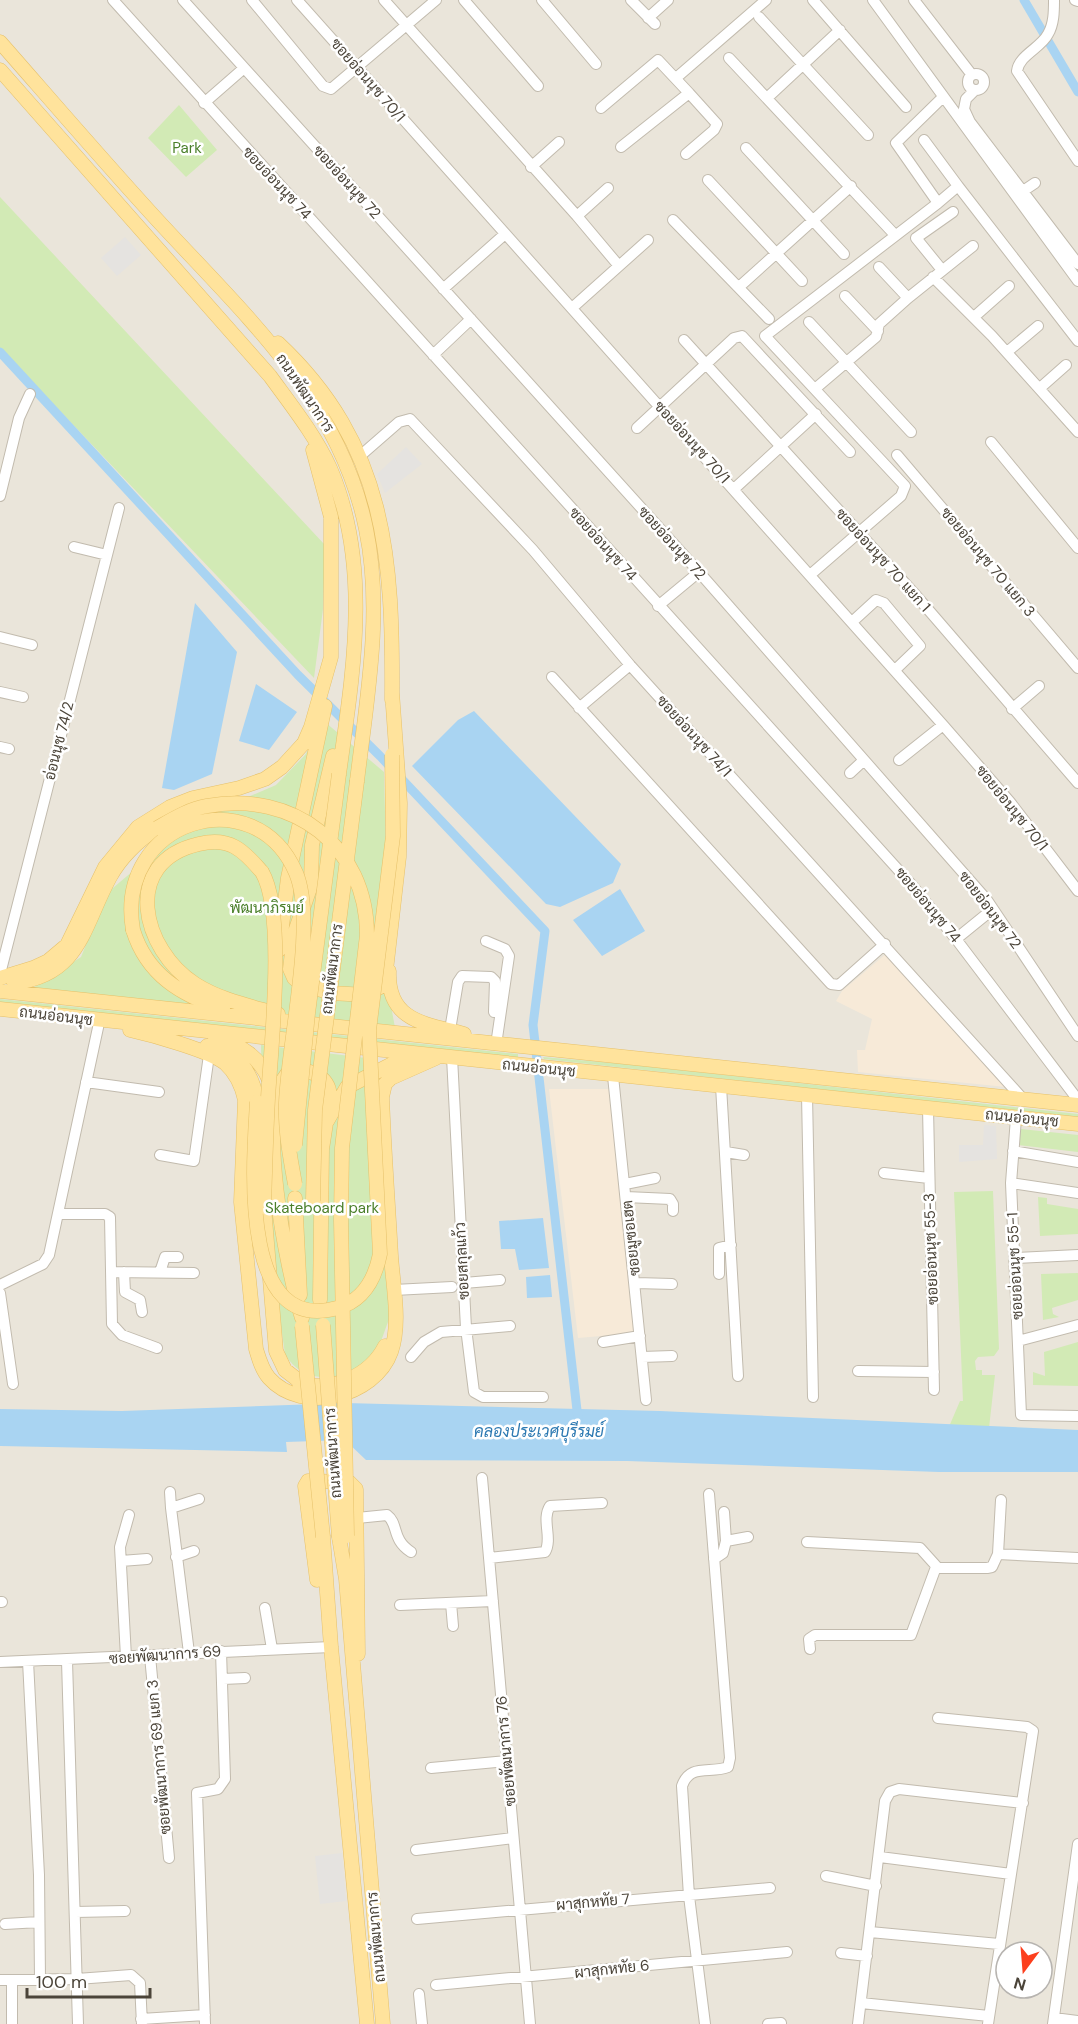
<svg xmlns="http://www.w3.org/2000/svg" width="1078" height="2024" font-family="'DM Sans',Sarabun,sans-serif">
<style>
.residential{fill:#eae5da;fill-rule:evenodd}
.commercial{fill:#f7ead8}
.green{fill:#d2eab5}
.parking{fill:#e5e3e0}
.water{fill:#a9d4f2}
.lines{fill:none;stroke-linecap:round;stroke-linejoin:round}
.canal{stroke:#a9d4f2;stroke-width:9}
.minor-casing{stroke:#c2bbae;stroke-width:12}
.major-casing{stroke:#e6c16a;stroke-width:15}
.minor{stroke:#fff;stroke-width:10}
.major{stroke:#ffe39c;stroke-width:14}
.major-bridge-casing{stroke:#e6c16a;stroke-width:15;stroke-linecap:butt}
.major-bridge{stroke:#ffe39c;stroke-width:14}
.labels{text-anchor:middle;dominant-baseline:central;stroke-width:5;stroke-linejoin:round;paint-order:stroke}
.street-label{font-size:15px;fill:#4b4439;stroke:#fff}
.park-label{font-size:15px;fill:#4a7f2a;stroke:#fff}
.water-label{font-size:16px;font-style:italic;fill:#2e7ab2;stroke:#fff}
</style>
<rect width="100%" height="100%" fill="#f6f3ec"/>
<path class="residential" d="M0 0H1078V2024H0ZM1006 1952H1042V1988H1006Z"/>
<path class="commercial" d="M887 953 1006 1087 858 1072 857 1050H865L872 1019 836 1001 842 991Z
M549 1089H609L636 1333 578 1338Z"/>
<path class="green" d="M179 105 217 150 186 177 148 138Z
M0 197 325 545 323 609 314 678 0 348Z
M325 722 384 772 386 854 376 925 396 1033 25 993 81 957 107 893 192 821 276 785 305 755Z
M0 999 518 1054V1058L0 1003Z
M261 1045 366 1058V1086L390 1317C386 1326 383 1338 378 1347 356 1380 306 1391 285 1354L264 1207Z
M543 1057 625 1064 1078 1114V1118L544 1059Z
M1021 1129 1078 1135V1152L1018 1145Z
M993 1191 999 1349 994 1356 978 1357 975 1361 976 1370H982V1375H995L989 1428 948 1429 960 1401H963L954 1192Z
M1038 1197 1047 1198V1204L1078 1209V1234L1040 1236Z
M1078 1273V1300L1052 1308 1053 1314 1059 1317 1043 1320 1041 1274Z
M1078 1342V1386L1033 1385V1372L1045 1376 1044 1352Z"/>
<path class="parking" d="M125 237 141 255 117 276 101 258Z
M406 447 422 464 385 493 377 474Z
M984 1125 996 1126 997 1159 959 1162V1145H983Z
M342 1853 346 1901 320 1904 315 1856Z"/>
<path class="water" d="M195 603 237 652 212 774 174 790 162 788Z
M256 684 297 712 269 750 239 741Z
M474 711 621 864 613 883 560 907 546 904 412 766 458 720Z
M620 889 645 931 602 956 573 920Z
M543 1218 549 1268 519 1270 515 1249H501L499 1221Z
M550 1275 552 1297 527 1298 526 1277Z
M345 1403 660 1411 1078 1430V1472H939L627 1461 366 1460 345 1440 286 1442 287 1452 0 1446V1409L122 1411Z"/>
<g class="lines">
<path class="canal" d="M1024 0 1078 92
M0 352 298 675 380 756 545 931 533 1025 578 1419"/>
<defs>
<path id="minor" d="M113 0 911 884 956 939 1078 1100
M183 0 699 572 987 900 1078 1036
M252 0 323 86 331 89 436 0
M297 0 943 725 1010 802 1078 891
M384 0 577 216 608 188
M464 0 538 86
M542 0 596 64
M631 0 655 24
M813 0 906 107
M873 0 1078 281
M914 0 972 75
M1054 0C1054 11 1054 24 1048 34 1041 48 1019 55 1017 71L1078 161
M1075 0 1078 1
M759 17 868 135
M648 18 668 0
M729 58 895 235
M968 82a8 8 0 1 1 16 0a8 8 0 1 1-16 0Z
M676 78 766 0
M975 90 966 99 964 109 970 122 1078 264
M767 98 840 30
M204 103 243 69
M601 108 658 60 689 93 621 147
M924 140 958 186 938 203
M746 148 844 254
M686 154 714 130 717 124 689 93
M531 167 559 142
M708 180 802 281
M958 186 1078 341
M1017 195 1035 183
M577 216 619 266
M673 220 769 319
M879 267 908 298
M942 270 916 238 953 212
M933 277 992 336 1078 432
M739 287 851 186
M443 289 505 234
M845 296 878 331
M572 308 648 240
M974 317 1009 286
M809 322 911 432
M684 340 913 592 1078 783
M1007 352 1038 326
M433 355 471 319
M816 388 876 337 879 324 908 298 973 246
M1040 388 1066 365
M637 428 734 338 742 336 850 452
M991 442 1078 548
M897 455 1078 668
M360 456 399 422 410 419 533 550 630 665 1023 1099
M734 489 816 414
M0 496 19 418 30 394
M74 547 107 555
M810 575 901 496 905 486 765 336 938 203 896 143 942 98
M658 606 699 572
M852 622 876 600 884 603 920 646 895 670
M0 637 32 645
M552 677 831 984 839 985 885 944
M0 692 23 697
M579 708 630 665
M1012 709 1039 686
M0 747 9 749
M899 760 943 725
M850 773 864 760
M956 939 993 909
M486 941 505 949 509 956 496 1045
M0 974 119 508
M450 1030 458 982 462 976 491 977 495 981 494 1012
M452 1057 466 1328 474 1392 483 1397H543
M613 1076 646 1400
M86 1082 159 1092
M721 1086 738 1376
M807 1095 813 1397
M928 1108 934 1390
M1016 1118 1011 1183 1021 1415 1078 1416
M1013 1151 1078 1162
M726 1152 744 1155
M160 1155 194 1161 209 1055
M884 1173 929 1178
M1011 1183 1078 1193
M625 1184 655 1178
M626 1197 670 1199 673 1204V1211
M58 1214H105L110 1217 112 1324 122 1335 157 1348
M1015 1258 1078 1255
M112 1272 194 1273
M124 1272 125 1292 140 1300 142 1312
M160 1272 165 1257H178
M719 1274V1248L731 1245
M464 1283 500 1280
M636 1283 672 1284
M0 1285 43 1264 49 1255 99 1023
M394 1290 452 1287
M0 1293 13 1384
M1018 1341 1078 1325
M603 1342 640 1336
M411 1357 424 1342 441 1332 510 1326
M642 1357 672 1356
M858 1371 934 1372
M482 1478 530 2024
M170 1492 171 1508
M724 1512 726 1541
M357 1518 387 1515C399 1524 391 1539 411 1552
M807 1542 920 1548 938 1568H987L992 1567 998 1554 1078 1558
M998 1554 1001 1500
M176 1557 194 1551
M489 1558 545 1552C553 1538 541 1520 550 1506L602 1503
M714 1559 723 1553 726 1541 748 1537
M121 1561 147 1559
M0 1602H2
M451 1603 453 1626
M400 1605 493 1601
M265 1608 272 1649
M810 1649 809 1639 815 1635H911L936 1567
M189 1653 171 1508 199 1499
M150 1656 169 1858
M126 1657 120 1547 129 1515
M28 1661 39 1875 40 1980
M67 1661 78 2024
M0 1662 331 1647
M223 1679 245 1678
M938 1718 1027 1727 1033 1731 988 2024
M431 1768 507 1761
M416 1850 513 1838
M880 1857 1011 1874
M826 1876 876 1886
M75 1912 125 1911
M417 1919 770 1888
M5 1924 39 1922
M870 1932 999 1944
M841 1953 867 1956
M0 1980 77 1979 131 1975 140 1983 142 2024
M12 1980V2024
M436 1985 787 1952
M419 1994 422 2024
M861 2003 989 2016
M1054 2018 1078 2021
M141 2019 205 2015
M205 2024 197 1793 218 1789 225 1779 221 1651
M705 2024 689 1896 682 1786C690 1763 710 1774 728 1767L730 1758 709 1494
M768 2024 781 2023
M858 2024 885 1801 890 1792 899 1789 1023 1803
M1053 2024 1078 1844"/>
<path id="major" d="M0 42C50 99 99 156 150 212 237 308 339 395 366 529 383 611 367 698 357 781
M0 70 270 376C291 405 315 435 330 468 372 566 353 672 339 774
M278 343C387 445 393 559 392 700
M333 756 312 845 311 885 294 935 290 969 294 978 300 983 331 993 366 995 382 986 385 979 399 857 400 803 392 692
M262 872C254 863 246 853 235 847 224 841 211 841 199 844 120 862 142 950 195 984 220 1000 250 1006 278 1014
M133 930C147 975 181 995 223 1009
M279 950 288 878 325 706
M389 971C387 1022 427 1024 464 1034
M0 978 33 968 48 961 67 945 105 867 138 827 170 807 193 798 239 788 265 779 282 767 304 743 311 727 331 657V517L313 450
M14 983C81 975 83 926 110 877 121 857 138 841 157 828
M0 991 1078 1105
M0 1009 1078 1124
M130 1030C152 1035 208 1050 225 1063 236 1073 242 1086 245 1100L241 1202 256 1349C259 1359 262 1370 269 1378 302 1415 375 1397 391 1352 401 1323 393 1286 391 1256 388 1203 384 1150 382 1097L385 1084 391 1078 436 1058
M215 1038C242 1045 260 1057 270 1082
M207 1046C237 1051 253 1072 257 1102
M295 1198 300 1295
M264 1207 276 1351 285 1370 303 1384
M320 1300 322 1149 326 1123 347 1087 392 1064 416 1056
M302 1318C288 1274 252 1103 290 1071 298 1069 305 1070 313 1073 336 1083 330 1102 326 1123
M299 1383C331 1393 370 1376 385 1346
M323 1537 331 1647 367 2024
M339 1537 346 1579 383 2024
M317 1580 305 1486 308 1481 349 1482 356 1489 358 1654"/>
</defs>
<use href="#minor" class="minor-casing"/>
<use href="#major" class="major-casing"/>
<use href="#minor" class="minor"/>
<use href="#major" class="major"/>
<defs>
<path id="major-bridge" d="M157 828C173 819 189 809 207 806 293 790 367 846 367 935L342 1148 341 1220 347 1536
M262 872C286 913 271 1046 268 1098 266 1134 265 1170 264 1207
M133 930C114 820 255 777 296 873 317 923 288 1043 286 1103 285 1130 290 1157 295 1184
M257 1102C254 1156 237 1336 337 1308 363 1301 375 1279 380 1254L369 1030 393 836 392 755
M295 1145 308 1013 339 774
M313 1201 315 1110 357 781
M323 1325 339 1537
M302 1326 323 1537"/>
</defs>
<use href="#major-bridge" class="major-bridge-casing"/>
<use href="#major-bridge" class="major-bridge"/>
</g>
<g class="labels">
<g class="street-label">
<text transform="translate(368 80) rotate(49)">ซอยอ่อนนุช 70/1</text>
<text transform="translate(347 182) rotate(48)">ซอยอ่อนนุช 72</text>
<text transform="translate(277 183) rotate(47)">ซอยอ่อนนุช 74</text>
<text transform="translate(305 393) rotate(56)">ถนนพัฒนาการ</text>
<text transform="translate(692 442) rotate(48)">ซอยอ่อนนุช 70/1</text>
<text transform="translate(672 543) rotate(48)">ซอยอ่อนนุช 72</text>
<text transform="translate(603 544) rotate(48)">ซอยอ่อนนุช 74</text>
<text transform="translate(883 560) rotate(48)">ซอยอ่อนนุช 70 แยก 1</text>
<text transform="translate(988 562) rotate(50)">ซอยอ่อนนุช 70 แยก 3</text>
<text transform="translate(694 736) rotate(48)">ซอยอ่อนนุช 74/1</text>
<text transform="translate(59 741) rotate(-76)">อ่อนนุช 74/2</text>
<text transform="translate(1012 808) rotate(51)">ซอยอ่อนนุช 70/1</text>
<text transform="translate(928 905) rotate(50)">ซอยอ่อนนุช 74</text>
<text transform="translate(990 910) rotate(53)">ซอยอ่อนนุช 72</text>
<text transform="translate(332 969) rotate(-83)">ถนนพัฒนาการ</text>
<text transform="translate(56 1016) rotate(7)">ถนนอ่อนนุช</text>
<text transform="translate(539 1068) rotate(6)">ถนนอ่อนนุช</text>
<text transform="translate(1022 1118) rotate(6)">ถนนอ่อนนุช</text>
<text transform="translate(631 1238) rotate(-96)">ซอยมูซอเฮต</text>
<text transform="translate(931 1249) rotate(-92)">ซอยอ่อนนุช 55-3</text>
<text transform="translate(462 1261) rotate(-93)">ซอยสกุลแก้ว</text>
<text transform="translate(1015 1266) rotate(-93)">ซอยอ่อนนุช 55-1</text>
<text transform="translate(333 1453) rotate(-94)">ถนนพัฒนาการ</text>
<text transform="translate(165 1655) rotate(-4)">ซอยพัฒนาการ 69</text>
<text transform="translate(506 1751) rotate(-95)">ซอยพัฒนาการ 76</text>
<text transform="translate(159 1757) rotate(-95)">ซอยพัฒนาการ 69 แยก 3</text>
<text transform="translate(593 1902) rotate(-5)">ผาสุกหทัย 7</text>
<text transform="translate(376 1937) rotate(-95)">ถนนพัฒนาการ</text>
<text transform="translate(612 1969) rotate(-6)">ผาสุกหทัย 6</text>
</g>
<g class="park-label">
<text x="187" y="148">Park</text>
<text x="267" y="908">พัฒนาภิรมย์</text>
<text x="322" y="1208">Skateboard park</text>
</g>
<g class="water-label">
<text x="539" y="1431">คลองประเวศบุรีรมย์</text>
</g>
</g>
<g transform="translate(1024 1970) rotate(196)"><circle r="28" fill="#ffffff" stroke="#b7b4b0" stroke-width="1.5"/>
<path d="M0-4.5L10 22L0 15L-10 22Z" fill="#fc3f1d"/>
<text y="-9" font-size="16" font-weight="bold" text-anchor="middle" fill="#4b4439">N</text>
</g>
<path d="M27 1988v9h123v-9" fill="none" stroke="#4b4439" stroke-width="3"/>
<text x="36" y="1988" font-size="18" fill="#4b4439" stroke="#ffffff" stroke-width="4.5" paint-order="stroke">100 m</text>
</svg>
